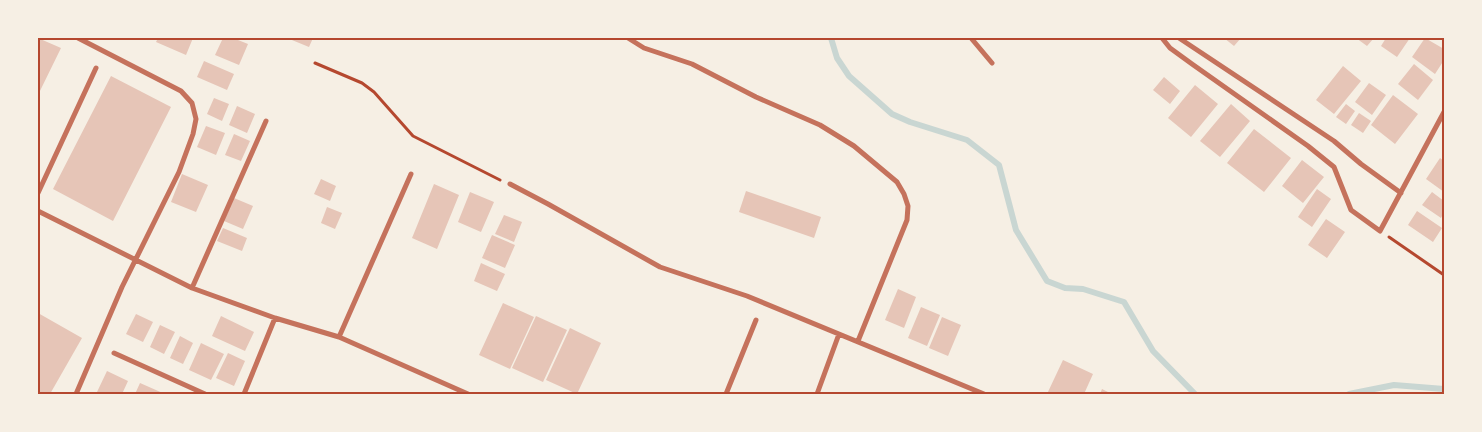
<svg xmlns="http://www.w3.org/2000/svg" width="1482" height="432" font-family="Quicksand,sans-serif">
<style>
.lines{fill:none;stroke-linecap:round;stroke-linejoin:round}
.stream{stroke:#c9d6d2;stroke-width:6}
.building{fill:#e6c5b7}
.path{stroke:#b5482f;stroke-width:3}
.minor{stroke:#c5725c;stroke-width:5}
.neatline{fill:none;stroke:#b5482f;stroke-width:2}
</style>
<rect width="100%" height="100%" fill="#f6efe4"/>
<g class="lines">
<path class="stream" d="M831 38 837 58 849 76 892 114 910 122 967 140 999 165 1016 230 1047 281 1065 288 1083 289 1124 302 1153 351 1195 394
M1349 394 1394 385 1444 389"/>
</g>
<path class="building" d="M38 38 61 48 38 95Z
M158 38H193L186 55 156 42Z
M223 38H233L248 44 239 65 215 55Z
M287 38H313L309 47Z
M1224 38H1241L1234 46Z
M1356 38H1374L1367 46Z
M1386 38H1410L1397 57 1381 46Z
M1425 38 1444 49V60L1435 74 1412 57Z
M204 61 234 74 227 90 197 77Z
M1414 64 1433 80 1418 100 1398 84Z
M1343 66 1361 81 1334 114 1316 100Z
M111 76 171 107 113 221 53 189Z
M1164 77 1180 91 1170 104 1153 90Z
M1369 83 1386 95 1372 115 1355 102Z
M1195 85 1218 104 1191 137 1168 118Z
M1393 95 1418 114 1395 144 1371 125Z
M214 98 229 104 222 121 207 114Z
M1231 104 1250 121 1220 157 1200 141Z
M1346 104 1355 111 1346 124 1336 117Z
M237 106 255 114 247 133 229 125Z
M1359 113 1371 121 1363 133 1351 125Z
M206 126 225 133 216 155 197 147Z
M1254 129 1291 158 1264 192 1227 163Z
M234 134 250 141 241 161 225 155Z
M1440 158 1444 161V192L1426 179Z
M1302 160 1324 177 1303 203 1282 186Z
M182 174 208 185 196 212 171 202Z
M321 179 336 186 330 201 314 194Z
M434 184 459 195 437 249 412 238Z
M1317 189 1331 199 1312 227 1298 217Z
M746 191 821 217 814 238 739 212Z
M470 192 494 202 481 232 458 222Z
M1432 192 1444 201V212L1441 218 1422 205Z
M234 198 253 206 243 229 224 221Z
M327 207 342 213 335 229 321 223Z
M1417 211 1442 228 1433 242 1408 225Z
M504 215 522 222 514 242 495 234Z
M1326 219 1345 232 1327 258 1308 245Z
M223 228 247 238 242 251 217 241Z
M492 235 515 245 505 268 482 258Z
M481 263 505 274 497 291 474 281Z
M898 289 916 297 904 328 885 320Z
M503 303 534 317 510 369 479 355Z
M921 307 940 315 927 346 908 338Z
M38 313 82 338 50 394H38Z
M136 314 153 322 143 342 126 334Z
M221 316 254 332 245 351 212 336Z
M536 316 567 330 543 382 512 368Z
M942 317 961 325 948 356 929 348Z
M160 325 175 332 164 354 150 347Z
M570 328 601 343 577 394 546 380Z
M180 336 193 343 183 364 170 358Z
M201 343 224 354 211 380 189 370Z
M228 353 245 361 234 386 216 378Z
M1063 360 1093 374 1084 394H1047Z
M107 371 128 381 122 394H101L97 392Z
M140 383 165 394H135Z
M1102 389 1112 394H1100Z"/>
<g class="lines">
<path class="path" d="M315 63 362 83 374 92 413 136 500 180
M1389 237 1444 275"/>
<path class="minor" d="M628 38 644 48 692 64 756 97 820 125 854 146 897 182 904 194 908 206 907 220 858 341
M971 38 992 63
M1162 38 1170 48 1192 64 1308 146 1334 167 1351 210 1380 231 1444 112
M1179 38 1334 141 1361 164 1401 193
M510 184 548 204 660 267 747 296 984 394
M38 193 96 68
M38 211 192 288 275 318 339 337 468 394
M192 288 266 121
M339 337 411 174
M114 353 205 394
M76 394 122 287 179 172 193 134 196 119 192 103 181 91 78 38
M244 394 275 318
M726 394 756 320
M817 394 839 334"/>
</g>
<rect width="1482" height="432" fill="none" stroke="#f6efe4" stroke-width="78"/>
<rect x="39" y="39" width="1404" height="354" class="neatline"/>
</svg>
